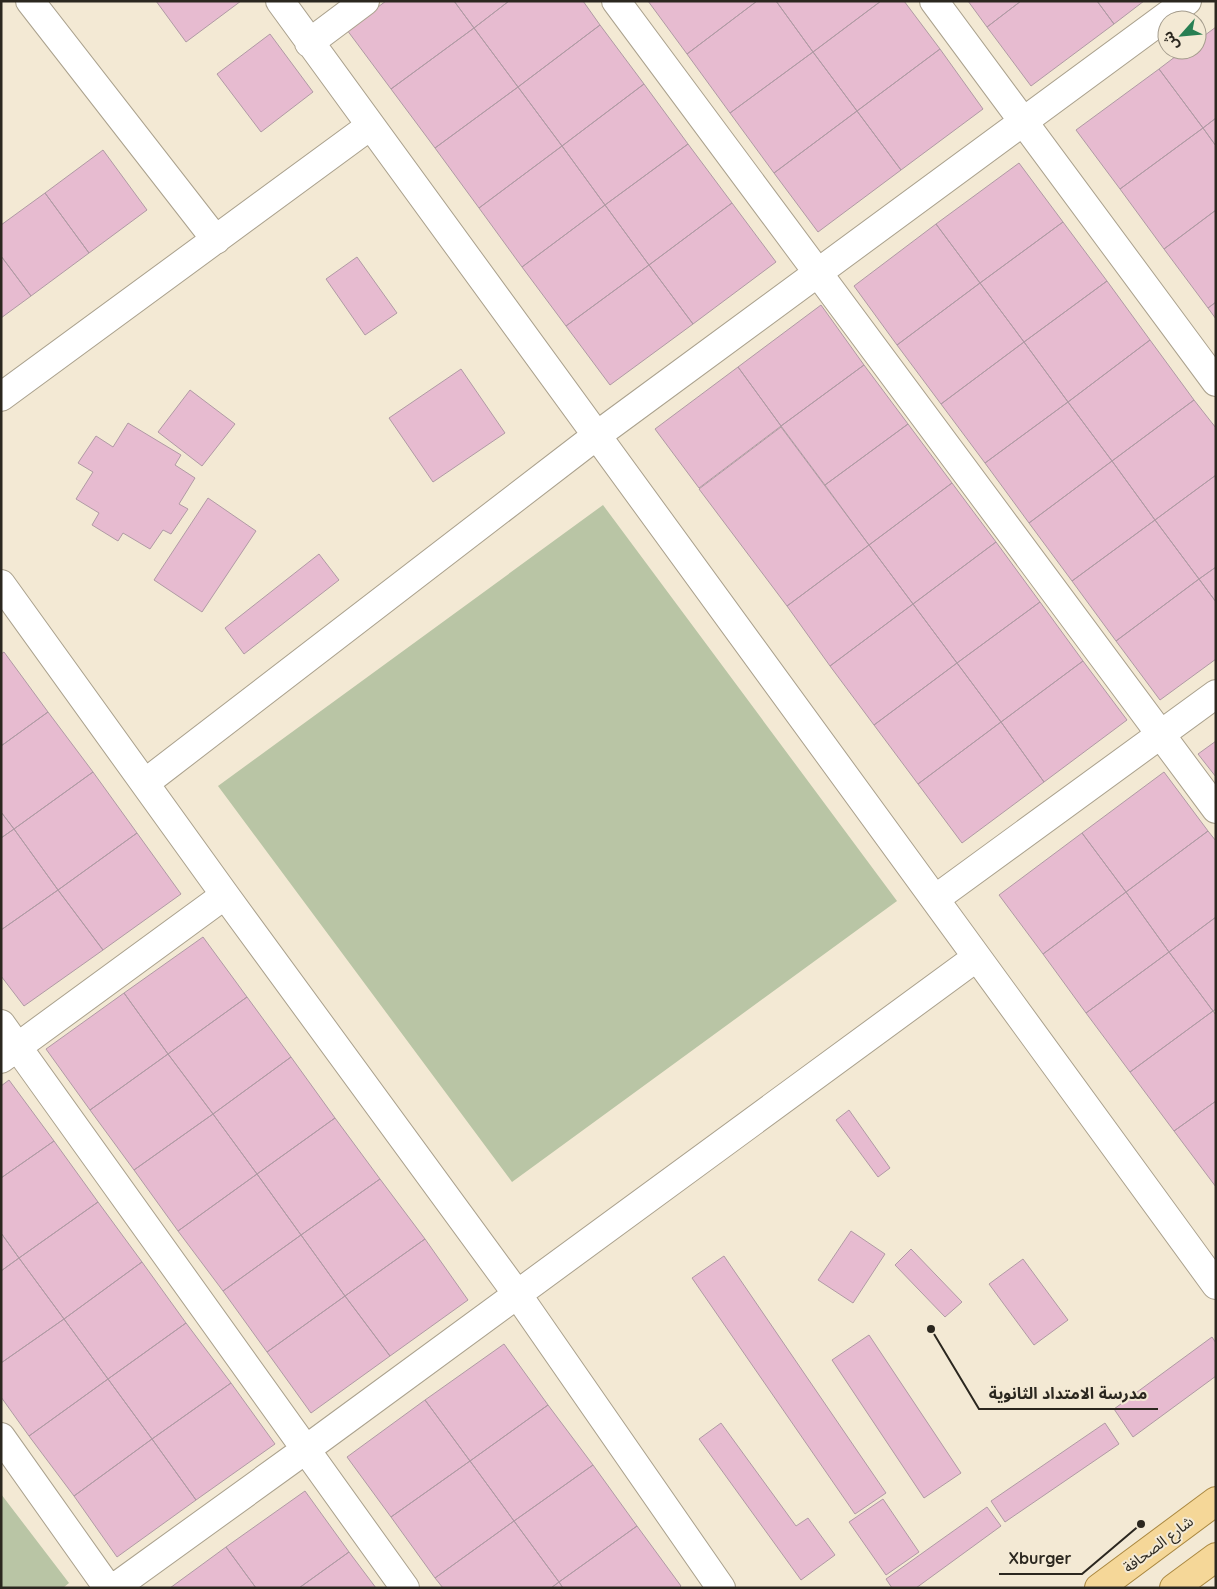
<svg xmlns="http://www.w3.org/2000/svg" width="1217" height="1589" font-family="Quicksand,'Noto Sans Arabic',sans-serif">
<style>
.green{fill:#b9c5a5}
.building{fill:#e7bbd0;stroke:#b09aa4}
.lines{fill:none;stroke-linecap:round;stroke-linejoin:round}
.minor-casing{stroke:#aaa18d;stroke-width:30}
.major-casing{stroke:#aa8841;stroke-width:30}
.minor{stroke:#fff;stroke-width:28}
.major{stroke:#f5d798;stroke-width:28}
.labels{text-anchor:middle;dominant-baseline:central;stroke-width:4;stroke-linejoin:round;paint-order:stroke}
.street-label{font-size:15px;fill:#2b271f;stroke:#f3e9d4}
.leader{fill:none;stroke:#2b271f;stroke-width:2}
.callout-dot{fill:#2b271f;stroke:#f3e9d4;stroke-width:2}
.callout-label{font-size:16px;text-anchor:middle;font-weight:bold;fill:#2b271f;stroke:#f3e9d4;stroke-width:4;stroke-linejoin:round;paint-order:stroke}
</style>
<rect width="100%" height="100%" fill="#f3e9d4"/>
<path class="green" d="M603 505 897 901 512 1182 218 786Z
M1 1494 69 1583 63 1588H1Z"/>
<path class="building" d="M156 1H241L186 42Z
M386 1H454L474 28 391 89 347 30Z
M454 1H509L474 28Z
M509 1H583L600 25 518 87 474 28Z
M648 1H757L687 54Z
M757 1H776L813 52 730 113 687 54Z
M776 1H881L813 52Z
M881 1H904L940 49 857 111 813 52Z
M968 1H1021L987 27Z
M1021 1H1097L1114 24 1031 86 987 27Z
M1097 1H1144L1114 24Z
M600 25 644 84 562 146 518 87Z
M1216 27V118L1203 128 1159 69 1184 50H1197V41Z
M474 28 518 87 435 148 391 89Z
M270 34 313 92 261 132 217 74Z
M940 49 983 109 901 170 857 111Z
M813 52 857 111 774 173 730 113Z
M1159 69 1203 128 1120 189 1076 130Z
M644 84 688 144 605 205 562 146Z
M518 87 562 146 479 208 435 148Z
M857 111 901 170 818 232 774 173Z
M1216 118V146L1203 128Z
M1203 128 1216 146V210L1164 249 1120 189Z
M688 144 732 203 649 265 605 205Z
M562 146 605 205 522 267 479 208Z
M103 150 147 210 89 253 45 193Z
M1019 163 1063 222 980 283 936 224Z
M45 193 89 253 31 296 1 256V225Z
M732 203 776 262 693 324 649 265Z
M605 205 649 265 566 326 522 267Z
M1216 210V302L1208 308 1164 249Z
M1063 222 1107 281 1024 342 980 283Z
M936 224 980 283 897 345 854 286Z
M1 256 31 296 1 318Z
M357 257 397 313 365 335 326 279Z
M649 265 693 324 610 385 566 326Z
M1107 281 1150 340 1068 402 1024 342Z
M980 283 1024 342 941 404 897 345Z
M1216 302V319L1208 308Z
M821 305 864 365 781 426 738 367Z
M1150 340 1194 400 1112 461 1068 402Z
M1024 342 1068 402 985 463 941 404Z
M864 365 908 424 825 485 781 426Z
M738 367 781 426 699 488 655 429Z
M461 369 505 433 433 482 389 418Z
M190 390 235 424 202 466 158 432Z
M1194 400 1216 428V475L1155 520 1112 461Z
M1068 402 1112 461 1029 523 985 463Z
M128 423 181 455 175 465 195 478 179 504 188 509 171 534 163 530 150 549 123 533 118 541 92 525 99 513 76 499 93 472 78 463 96 436 113 447Z
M908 424 952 483 869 545 825 485Z
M781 427 869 545 787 606 699 489Z
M1112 461 1155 520 1072 581 1029 523Z
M1216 475V567L1199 579 1155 520Z
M952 483 996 542 913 604 869 545Z
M208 498 256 531 202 612 154 580Z
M1155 520 1199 579 1116 641 1072 581Z
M996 542 1040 602 957 663 913 604Z
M869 545 913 604 830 666 787 606Z
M319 554 339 580 244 654 225 628Z
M1216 567V602L1199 579Z
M1199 579 1216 602V659L1160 700 1116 641Z
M1040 602 1083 661 1001 722 957 663Z
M913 604 957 663 874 725 830 666Z
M4 652 48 712 1 746V654Z
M1083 661 1127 720 1044 782 1001 722Z
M957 663 1001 722 918 784 874 725Z
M48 712 93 772 14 829 1 812V746Z
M1001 722 1044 782 962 843 918 784Z
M1216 741V777L1198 754Z
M93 772 137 833 58 890 14 829Z
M1164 772 1208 831 1126 892 1082 833Z
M1 812 14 829 1 838Z
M14 829 58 890 1 930V838Z
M1208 831 1216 841V917L1169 952 1126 892Z
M137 833 181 894 103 950 58 890Z
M1082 833 1126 892 1043 954 999 895Z
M58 890 103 950 24 1006 1 976V930Z
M1126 892 1169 952 1086 1013 1043 954Z
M1216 917V1009L1213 1011 1169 952Z
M203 937 247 997 168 1054 124 993Z
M1169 952 1213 1011 1130 1072 1086 1013Z
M124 993 168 1054 90 1110 46 1049Z
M247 997 291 1057 213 1114 168 1054Z
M1213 1011 1216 1015V1101L1174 1131 1130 1072Z
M168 1054 213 1114 134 1170 90 1110Z
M291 1057 335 1118 257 1174 213 1114Z
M9 1080 54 1141 1 1178V1086Z
M1216 1101V1187L1174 1131Z
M849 1110 890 1168 878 1177 836 1120Z
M213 1114 257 1174 178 1231 134 1170Z
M335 1118 380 1179 301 1235 257 1174Z
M54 1141 98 1202 19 1258 1 1233V1178Z
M257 1174 301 1235 223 1291 178 1231Z
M380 1179 425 1239 345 1296 301 1235Z
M98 1202 142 1262 64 1319 19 1258Z
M851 1231 885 1254 853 1303 818 1280Z
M1 1233 19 1258 1 1271Z
M301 1235 345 1296 267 1352 223 1291Z
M425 1239 468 1300 390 1356 345 1296Z
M911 1249 962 1302 945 1317 895 1265Z
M724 1256 886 1493 855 1514 692 1278Z
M19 1258 64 1319 1 1363V1271Z
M1023 1259 1068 1320 1034 1345 989 1284Z
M142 1262 186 1323 108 1379 64 1319Z
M345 1296 390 1356 311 1413 267 1352Z
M64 1319 108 1379 29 1436 1 1397V1363Z
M186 1323 231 1383 152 1439 108 1379Z
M869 1335 961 1473 924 1498 832 1360Z
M1212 1337 1216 1343V1376L1133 1437 1114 1409Z
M504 1344 548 1405 470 1461 425 1400Z
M108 1379 152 1439 74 1496 29 1436Z
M231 1383 275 1444 196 1500 152 1439Z
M425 1400 470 1461 391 1517 347 1457Z
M548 1405 593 1465 514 1521 470 1461Z
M721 1423 796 1526 808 1518 835 1555 801 1580 699 1439Z
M1105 1423 1119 1444 1005 1522 991 1501Z
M152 1439 196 1500 117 1557 74 1496Z
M470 1461 514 1521 435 1578 391 1517Z
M593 1465 637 1526 559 1582 514 1521Z
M305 1491 349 1552 299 1588H256L226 1547Z
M883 1499 919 1552 886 1575 849 1522Z
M987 1507 1001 1526 916 1588H892L886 1579Z
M514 1521 559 1582 551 1588H443L435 1578Z
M637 1526 681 1586 679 1588H563L559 1582Z
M226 1547 256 1588H170Z
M349 1552 376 1588H299Z
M559 1582 563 1588H551Z"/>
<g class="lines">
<defs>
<path id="minor" d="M30 1 216 240
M280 1 1216 1285
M616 1 1216 809
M934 1 1216 382
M309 43 365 1
M1 397 370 126
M1 584 225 895 517 1294 721 1588
M145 783 596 436 1187 1
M935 899 1216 694
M1 1024 405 1588
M1 1059 225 895
M1 1437 108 1588
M114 1588 305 1450 977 957"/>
<path id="major" d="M1099 1588 1216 1501
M1174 1588 1216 1557"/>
</defs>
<use href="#minor" class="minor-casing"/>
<use href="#major" class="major-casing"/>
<use href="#minor" class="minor"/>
<use href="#major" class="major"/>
</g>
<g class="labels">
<g class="street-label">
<text transform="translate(1158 1544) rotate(-37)">شارع الصحافة</text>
</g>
</g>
<path class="leader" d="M931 1329L979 1409H1158M1141 1524L1082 1574H999"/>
<g class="callout-dot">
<circle cx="931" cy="1329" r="5"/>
<circle cx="1141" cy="1524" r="5"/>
</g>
<g class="callout-label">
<text x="1068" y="1399">مدرسة الامتداد الثانوية</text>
<text x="1040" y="1564">Xburger</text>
</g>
<rect width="1217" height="1589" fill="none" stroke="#2b271f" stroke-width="5"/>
<g transform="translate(1182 35) rotate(243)"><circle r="24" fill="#f3e9d4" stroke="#a39b8c"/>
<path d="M0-4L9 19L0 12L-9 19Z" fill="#287f53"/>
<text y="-8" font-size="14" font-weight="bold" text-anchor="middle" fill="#2b271f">ش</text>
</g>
</svg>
